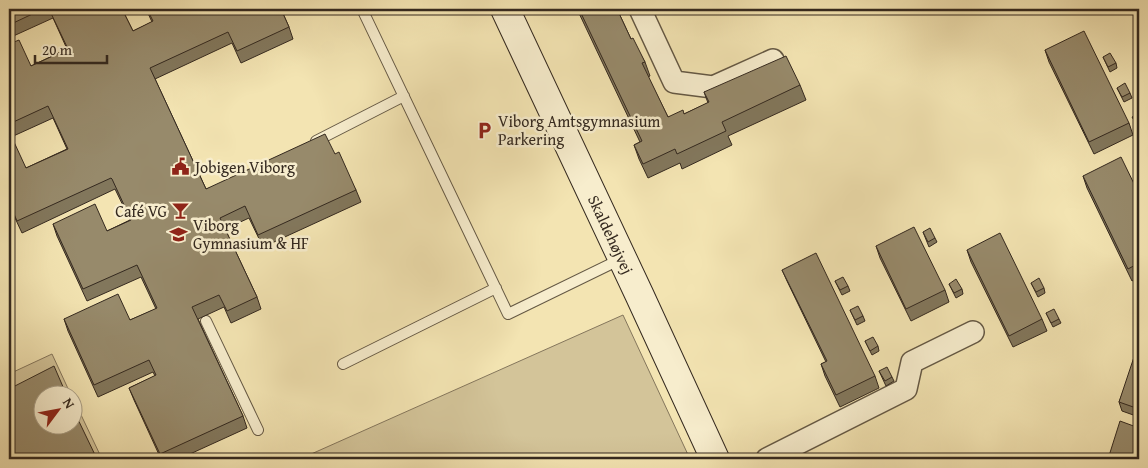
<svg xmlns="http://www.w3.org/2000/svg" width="1148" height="468" font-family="'Gentium Book Plus',serif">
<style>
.green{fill:#d3c499;stroke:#84765c}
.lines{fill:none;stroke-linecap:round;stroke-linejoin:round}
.lane-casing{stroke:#645844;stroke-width:12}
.street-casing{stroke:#645844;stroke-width:24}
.secondary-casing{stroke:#34291f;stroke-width:30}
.lane{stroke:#f7edcd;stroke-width:10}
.street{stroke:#f7edcd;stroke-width:21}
.secondary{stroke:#f7edcd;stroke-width:28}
.wall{fill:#82775c;stroke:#34291f}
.shaded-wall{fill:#6a614b;stroke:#34291f}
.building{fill:#978a6b;stroke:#34291f}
.labels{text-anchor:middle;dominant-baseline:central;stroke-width:5;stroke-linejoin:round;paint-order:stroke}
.poi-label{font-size:16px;fill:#34291f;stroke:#f7edcd;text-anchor:start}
.street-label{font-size:16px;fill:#34291f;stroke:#f7edcd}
</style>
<rect width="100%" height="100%" fill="#f3e4b2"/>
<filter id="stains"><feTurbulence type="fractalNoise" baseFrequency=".004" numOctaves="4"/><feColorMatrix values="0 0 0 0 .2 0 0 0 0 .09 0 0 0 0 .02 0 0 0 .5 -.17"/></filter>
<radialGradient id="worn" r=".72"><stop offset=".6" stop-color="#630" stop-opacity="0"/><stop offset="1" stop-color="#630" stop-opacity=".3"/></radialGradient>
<path class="green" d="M623 315 690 459H300Z
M52 354 71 395 42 396V426H72L73 398 102 459H9V374Z"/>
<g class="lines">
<defs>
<path id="lane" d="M362 9 508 314 621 259
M316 141 404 96
M206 321 258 430
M343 364 496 288"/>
<path id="street" d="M640 9 674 82 713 87 773 60
M767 459 906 389 912 362 973 332"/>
<g id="secondary">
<path id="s1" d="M505 9 639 294 715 459"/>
</g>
</defs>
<use href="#lane" class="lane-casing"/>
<use href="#street" class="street-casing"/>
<use href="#secondary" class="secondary-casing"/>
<use href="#lane" class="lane"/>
<use href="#street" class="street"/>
<use href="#secondary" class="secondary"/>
</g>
<path class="wall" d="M9 9H122L133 31 152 22 146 9H281L289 27 293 39 241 63 232 43 155 79 206 189 335 154 356 190 361 202 263 247 249 218 225 229 257 297 261 309 231 323 224 307 198 319 243 416 247 428 179 459H161L134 400 129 388 155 376 153 372 98 397 68 331 64 319 130 320 156 309 141 277 87 301 57 236 53 224 107 231 130 220 115 189 22 233 9 205V145L26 168 67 149 53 118 9 138V44L31 66 67 49 53 18 9 38Z
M577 9H617L631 39 645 62 650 76 648 77 668 117 684 114 708 103 704 92 800 85 806 100 728 136 732 145 682 169 680 163 648 178 639 159 634 145 640 142Z
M699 9H713L702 14Z
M1045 50 1129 123 1133 135 1094 154 1049 62Z
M1103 57 1116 63 1117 68 1110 72Z
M1117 88 1130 93 1132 98 1124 102Z
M1083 176 1139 194V277L1132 281 1087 188Z
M923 232 935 238 937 242 929 247Z
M876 246 945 290 949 302 911 321 880 258Z
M967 250 1042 319 1047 331 1013 347 971 262Z
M782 270 875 376 879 388 840 407 825 376 821 364 826 362 787 281Z
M835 281 848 286 850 291 842 295Z
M1031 283 1044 288 1045 293 1038 297Z
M949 284 962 289 963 294 956 298Z
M850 310 863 316 865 321 857 325Z
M1046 313 1059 319 1061 323 1053 327Z
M865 341 878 346 879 351 872 355Z
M1139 352V417L1122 411 1119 402Z
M879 371 892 377 894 381 886 386Z"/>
<path class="shaded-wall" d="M1139 450V459H1136Z"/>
<path class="building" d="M9 9H43L9 25Z
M49 9H122L133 31 153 21 147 9H281L289 27 237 51 228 32 150 68 206 189 325 134 335 154 339 152 356 190 258 235 245 206 220 218 257 297 227 311 219 295 192 307 243 416 160 454 129 388 156 375 149 360 94 385 64 319 118 294 130 320 157 308 137 265 83 289 53 224 95 204 107 231 131 220 112 179 111 178 17 221 9 202V145L14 142 26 168 68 149 48 106 9 124V44L19 40 31 66 68 49Z
M579 9H617L631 39 633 38 645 62 642 63 668 117 683 110 684 114 709 102 704 92 786 56 800 85 722 122 726 131 677 154 675 149 643 164 634 145 642 141Z
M1136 9H1139V15Z
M1084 31 1129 123 1089 142 1045 50Z
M1110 53 1116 63 1108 67 1103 57Z
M1125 83 1130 93 1122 97 1117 88Z
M1139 114V126L1138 127 1132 117Z
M1121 157 1139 194V263L1128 269 1083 176Z
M914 227 945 290 906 309 876 246Z
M930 228 935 238 928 242 923 232Z
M1000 233 1042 319 1009 336 967 250Z
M816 253 875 376 836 395 821 364 827 361 782 270Z
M843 277 848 286 840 290 835 281Z
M1039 278 1044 288 1036 292 1031 283Z
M956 279 962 289 954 293 949 284Z
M858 306 863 316 855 320 850 310Z
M1054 309 1059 319 1051 323 1046 313Z
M873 337 878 346 870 351 865 341Z
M1136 351 1139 352V409L1119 402Z
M54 366 67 396H42V426H72V407L97 459H9V389Z
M887 367 892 377 885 381 879 371Z
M1120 421 1139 428V450L1136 459H1108Z"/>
<defs>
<symbol id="parking-bare" viewBox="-9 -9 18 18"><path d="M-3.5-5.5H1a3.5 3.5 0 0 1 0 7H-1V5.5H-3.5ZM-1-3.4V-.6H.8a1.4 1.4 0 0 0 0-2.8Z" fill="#8f2418" stroke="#f7edcd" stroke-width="2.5" paint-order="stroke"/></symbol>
<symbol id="civic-bare" viewBox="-9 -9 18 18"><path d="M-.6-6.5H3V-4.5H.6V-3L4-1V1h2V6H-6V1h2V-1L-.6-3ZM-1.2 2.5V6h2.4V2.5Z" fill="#8f2418" stroke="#f7edcd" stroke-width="2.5" paint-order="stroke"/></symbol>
<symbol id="bar-bare" viewBox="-9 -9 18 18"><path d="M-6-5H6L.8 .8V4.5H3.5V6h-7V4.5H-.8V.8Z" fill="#8f2418" stroke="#f7edcd" stroke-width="2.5" paint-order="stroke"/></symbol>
<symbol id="school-bare" viewBox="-9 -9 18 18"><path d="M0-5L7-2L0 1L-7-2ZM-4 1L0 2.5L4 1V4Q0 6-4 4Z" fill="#8f2418" stroke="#f7edcd" stroke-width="2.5" paint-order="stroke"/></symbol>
</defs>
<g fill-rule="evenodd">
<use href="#parking-bare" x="472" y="118" width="25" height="25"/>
<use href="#civic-bare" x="168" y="154" width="25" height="25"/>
<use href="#bar-bare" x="168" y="198" width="25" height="25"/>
<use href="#school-bare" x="166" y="222" width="25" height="25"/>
</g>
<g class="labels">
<g class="poi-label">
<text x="498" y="121">Viborg Amtsgymnasium<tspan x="498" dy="18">Parkering</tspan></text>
<text x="195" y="167">Jobigen Viborg</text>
<text x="167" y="211" text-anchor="end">Café VG</text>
<text x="193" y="225">Viborg<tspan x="193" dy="18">Gymnasium &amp; HF</tspan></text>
</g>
<g class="street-label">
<text stroke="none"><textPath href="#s1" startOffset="249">Skaldehøjvej</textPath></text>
</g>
</g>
<rect width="1148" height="468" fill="none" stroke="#f3e4b2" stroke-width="30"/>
<rect x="10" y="10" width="1128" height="448" fill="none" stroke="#34291f" stroke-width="2.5"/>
<rect x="15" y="15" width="1118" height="438" fill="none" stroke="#34291f"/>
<g transform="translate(58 410) rotate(58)"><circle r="24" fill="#f7edcd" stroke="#a99f87"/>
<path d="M0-4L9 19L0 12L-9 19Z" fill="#8f2418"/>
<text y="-8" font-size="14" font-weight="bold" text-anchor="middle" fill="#34291f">N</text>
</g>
<path d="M35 55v8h72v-8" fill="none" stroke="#34291f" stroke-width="2.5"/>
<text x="42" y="55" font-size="15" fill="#34291f" stroke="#f7edcd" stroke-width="4" paint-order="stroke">20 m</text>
<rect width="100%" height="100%" filter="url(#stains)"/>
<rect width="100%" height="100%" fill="url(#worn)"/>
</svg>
